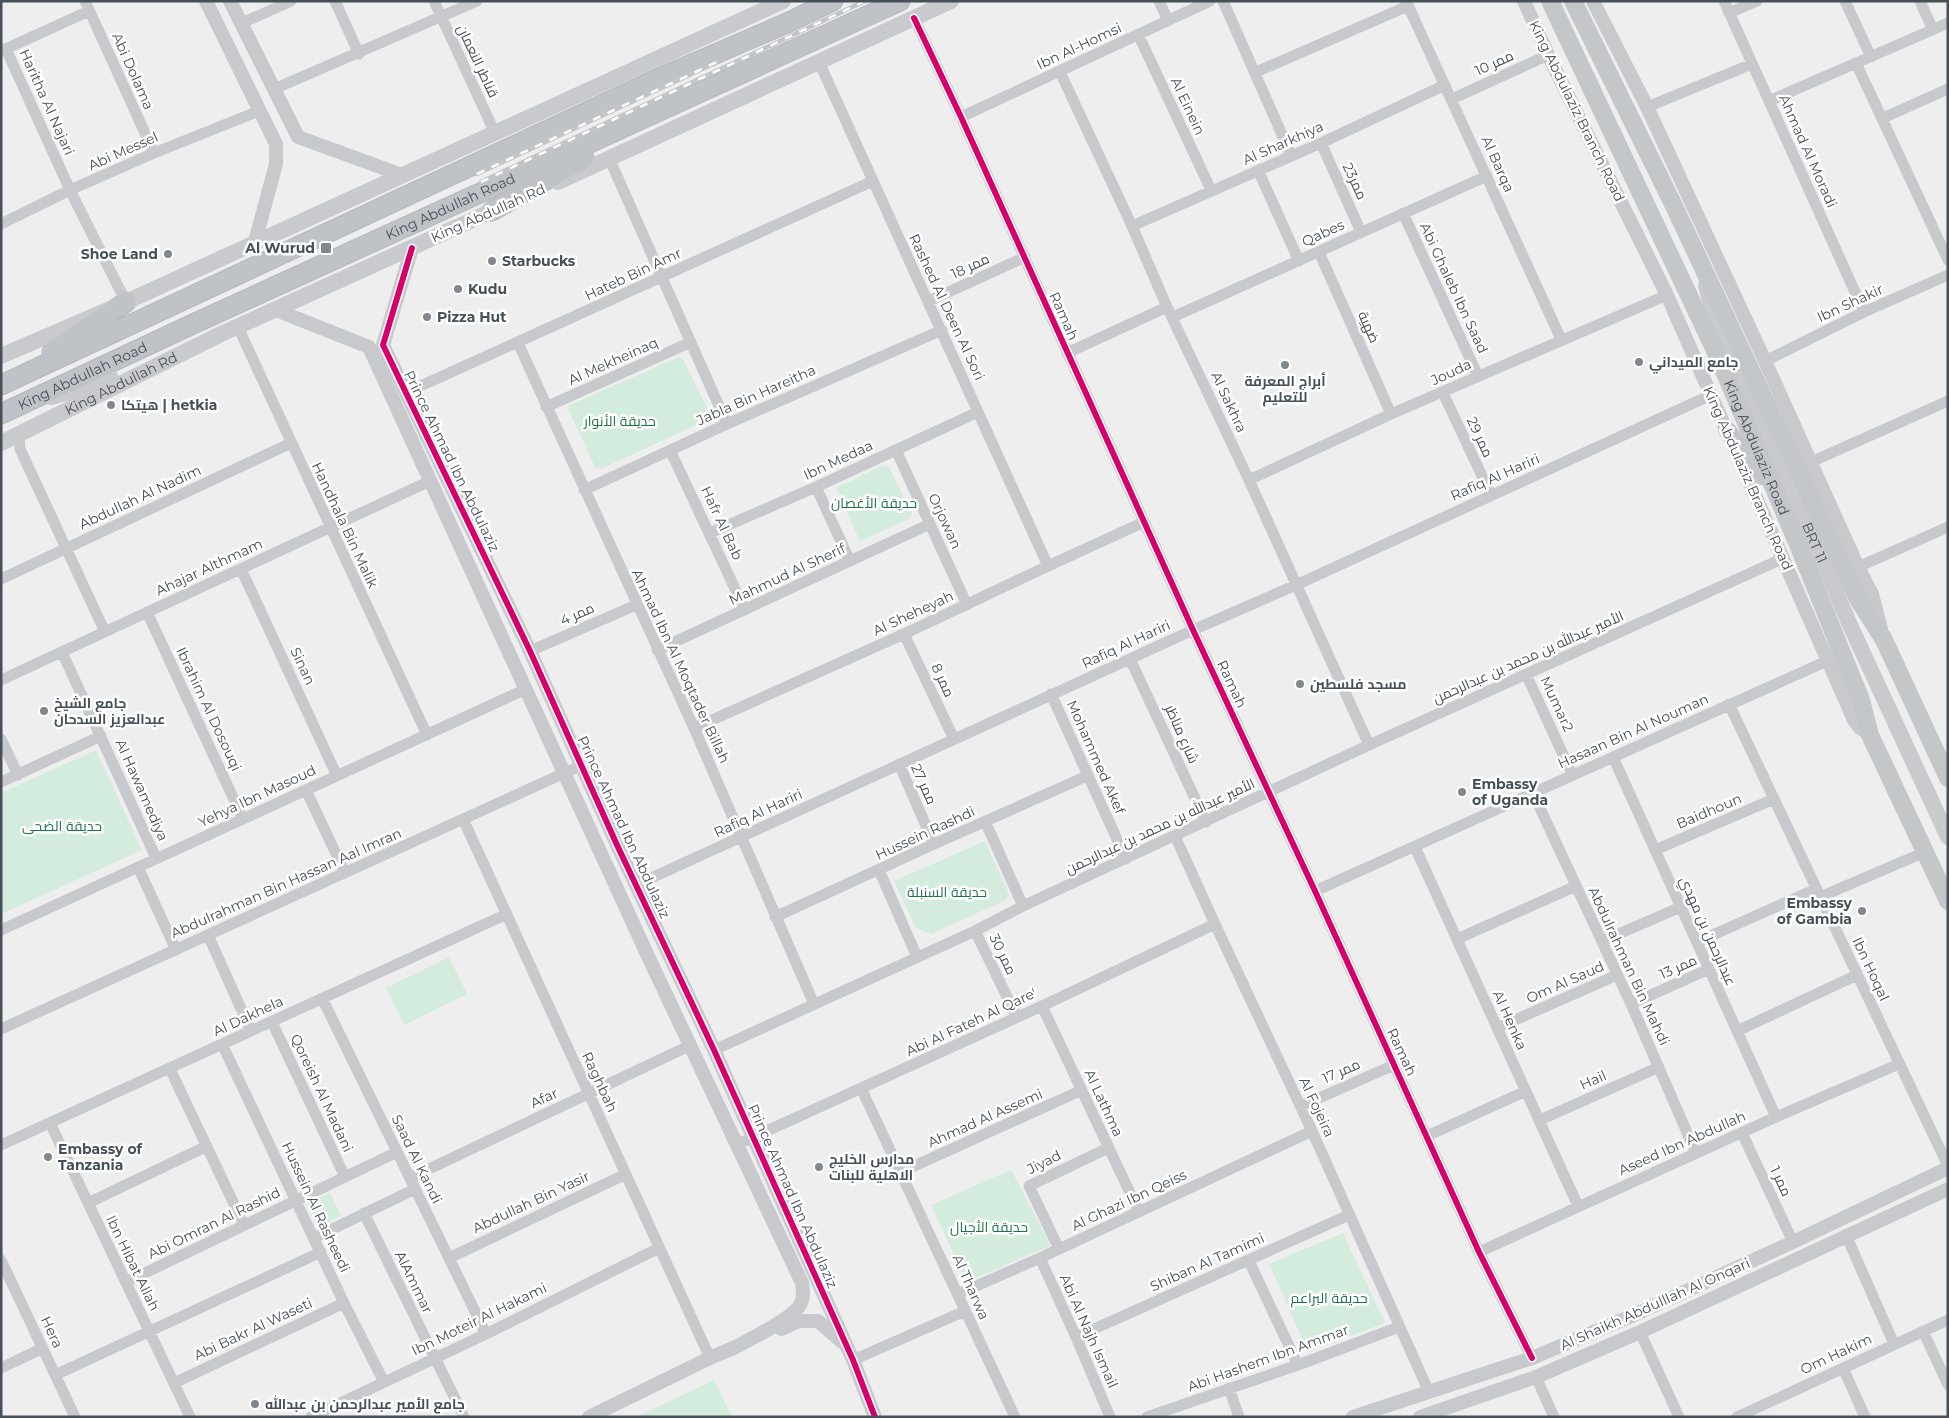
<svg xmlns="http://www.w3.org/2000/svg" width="1949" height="1418" font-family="Montserrat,Cairo,sans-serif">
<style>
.green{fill:#d4ecde}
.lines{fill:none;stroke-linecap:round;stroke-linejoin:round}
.trunk-casing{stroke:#b3b8bc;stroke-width:21}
.minor{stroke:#c8c9cc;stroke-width:11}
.tertiary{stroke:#c8c9cc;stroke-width:14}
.secondary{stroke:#c9cacd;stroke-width:16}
.primary{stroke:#c4c7ca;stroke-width:18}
.trunk{stroke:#bfc2c6;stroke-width:19}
.rail-casing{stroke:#c3c4c6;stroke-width:4.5}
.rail{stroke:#fff;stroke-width:2.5;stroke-dasharray:8;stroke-linecap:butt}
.cycleway-casing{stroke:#fff;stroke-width:9}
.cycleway{stroke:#d6006c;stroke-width:6}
.poi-dot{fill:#81878c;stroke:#fff;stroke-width:2}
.labels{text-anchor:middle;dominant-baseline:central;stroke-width:5;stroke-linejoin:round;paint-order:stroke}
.street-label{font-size:14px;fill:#474f58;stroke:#fff}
.poi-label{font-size:14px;font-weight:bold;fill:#474f58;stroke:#fff;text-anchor:start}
.park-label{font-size:14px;fill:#1f724b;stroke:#fff}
</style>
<rect width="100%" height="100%" fill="#eee"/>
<path class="green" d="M679 357 682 358 711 415 709 419 601 469 595 467 568 409 570 405Z
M883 465 889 467 912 514 910 518 863 540 859 539 837 489 838 487Z
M96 750 142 850 1 914V793Z
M985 841 1009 894 1006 900 931 934 916 928 894 881Z
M449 957 467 994 404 1025 386 988Z
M1011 1170 1048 1240 1050 1246 973 1279 963 1274 931 1205Z
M330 1193 341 1216 317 1227 306 1204Z
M1343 1233 1385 1323 1308 1352 1269 1264Z
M714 1380 732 1417H636Z"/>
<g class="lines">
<defs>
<g id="trunk">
<path d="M492 211 584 158"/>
<path d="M52 352 126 302"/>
<path d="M1 385 655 80 789 22 833 1"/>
<path id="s4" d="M1 414 193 324 900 1"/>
</g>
</defs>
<use href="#trunk" class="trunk-casing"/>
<path class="minor" d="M85 1 154 153
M335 1 359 54
M434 1 495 133
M1159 1 1168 21
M1223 1 1291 155
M1406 1 1561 339
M1724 1 1864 312
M1845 1 1871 57
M1920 1 1933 30
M1729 13 1757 1
M914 18 961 117 1193 630 1315 891 1479 1252 1532 1358
M240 24 291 1
M1138 34 1211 190
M6 49 70 190 126 302
M1 51 89 11
M819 62 1048 566
M1856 63 1948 260
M1060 72 1132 226 1167 307 1249 480 1369 745
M1256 72 1408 6
M274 89 477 1
M1452 99 1548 55
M1769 101 1948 23
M1647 107 1752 64
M961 117 1210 1
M1883 118 1948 89
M1321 143 1361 232
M609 158 727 424
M1258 170 1299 261
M1403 213 1478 376
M1 224 70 190 154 153 259 111
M1132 226 1321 143 1445 85
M1319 252 1391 414
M929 301 1025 257
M1173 317 1487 176
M238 327 427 735
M518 343 694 728 814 1004
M1067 353 1167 307
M1765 361 1864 312 1948 275
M405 393 873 181
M1443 393 1491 495
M546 407 691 342
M19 434 20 449 105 632
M670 450 745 610
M896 450 967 605
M1811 462 1948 401
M1249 480 1391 414 1667 295
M816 487 850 561
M584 490 727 424 942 330
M710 533 816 487 978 412
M1858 567 1948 527
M241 569 337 776
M1 579 291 443
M147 612 243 819
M904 634 954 739
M657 650 930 524
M530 651 636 605
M62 652 156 858
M1130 659 1206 822
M1526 674 1572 774
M1 680 430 481
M1051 694 1126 859
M1729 704 1948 1166
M694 728 904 634 1048 566 1144 522
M1 739 18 775
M1613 757 1776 1117
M899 764 934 844
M1 782 101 736
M306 790 345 873
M1533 793 1631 1004 1696 1153
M463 819 710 1358
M985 821 1023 906
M1175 836 1215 924 1312 1131 1429 1392
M1415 847 1578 1206
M1655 850 1774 799
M138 867 176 950
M879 870 917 957
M636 885 1193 630 1296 585 1711 395
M1315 891 1827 661
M1820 897 1925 852
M775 917 934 844 1087 776
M1 930 526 689
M975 931 1017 1017
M208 935 251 1031
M1457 939 1576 886
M1602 941 1681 907
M1697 942 1816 889
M322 998 486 1334
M1631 1004 1709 969
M1042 1006 1139 1212
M272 1022 345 1177
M1497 1028 1617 975
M1 1029 582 765
M1737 1031 1857 975
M222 1044 344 1303 384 1382
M714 1050 975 931 1023 906 1369 745 1784 558
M170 1069 244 1225
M861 1088 1015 1417
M1301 1106 1394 1065
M1540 1120 1659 1067
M50 1123 190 1417
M1742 1133 1793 1242
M1427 1136 1526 1091
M738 1144 1042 1006 1215 924
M1 1145 507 914
M901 1172 1082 1090
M410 1178 691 1045
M88 1203 207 1146
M364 1213 464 1417
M1846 1235 1894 1344
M314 1238 415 1189
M1059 1249 1029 1186 1108 1148
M1479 1252 1776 1117 1899 1064
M449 1258 626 1174
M1040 1258 1076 1337 1110 1417
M1 1260 75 1417
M1249 1261 1298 1365
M126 1282 397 1152
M958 1294 1040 1258 1312 1131
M1923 1331 1948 1385
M1640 1332 1679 1417
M1076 1337 1349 1215
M853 1360 965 1311
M1 1368 43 1348
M1843 1368 1865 1417
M55 1375 321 1252
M1536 1377 1554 1417
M174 1383 344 1303
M1229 1388 1239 1417
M311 1417 486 1334 659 1248
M1147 1417 1298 1365 1399 1327
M1737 1417 1948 1320"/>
<path class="tertiary" d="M206 1 276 144V164L255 242
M230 1 298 137 402 175
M1524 1 1548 55 1667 295 1854 720 1860 728 1870 735
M1593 1 1647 107 1765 361 1858 567 1872 594 1881 629
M412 248 383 345 530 651 617 845 714 1050 853 1360 875 1417
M276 310 369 347 647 954 802 1283C803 1290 804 1297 801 1303 795 1318 748 1340 732 1349
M781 1329 799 1321H818L842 1342
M589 1417 710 1358 740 1345
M1353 1417 1532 1358 1634 1315 1793 1242 1948 1168
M1420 1417 1536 1377 1640 1332 1948 1189"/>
<g class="secondary">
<path d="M558 182 951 1"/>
<path id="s1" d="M1706 285 1713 313 1723 338 1768 434 1850 625 1948 837"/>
<path d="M1 356 126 302 783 1"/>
<path d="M51 397 93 385 111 378"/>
<path id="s2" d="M1 443 219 335 503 206"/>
</g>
<g class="primary">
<path id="s3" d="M1550 1 1718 357 1799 547 1861 700 1870 735 1948 901"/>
<path d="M1573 1 1674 206 1858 599 1884 640 1948 778"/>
<path d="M1727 430 1762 476"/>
</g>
<use href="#trunk" class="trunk"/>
<defs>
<path id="rail" d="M477 174 717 62
M481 182 865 1"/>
</defs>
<use href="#rail" class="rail-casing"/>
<use href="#rail" class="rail"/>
<defs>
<path id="cycleway" d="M914 18 961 117 1193 630 1315 891 1479 1252 1532 1358
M412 248 383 345 530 651 617 845 714 1050 853 1360 875 1417"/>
</defs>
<use href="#cycleway" class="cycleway-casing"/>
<use href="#cycleway" class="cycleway"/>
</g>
<g class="poi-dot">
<rect x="320" y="242" width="12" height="12" rx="2.5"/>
<circle cx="168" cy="254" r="5"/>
<circle cx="492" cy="261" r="5"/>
<circle cx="458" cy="289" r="5"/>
<circle cx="427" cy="317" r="5"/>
<circle cx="1639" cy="362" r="5"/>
<circle cx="1285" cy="365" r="5"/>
<circle cx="111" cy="405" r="5"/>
<circle cx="1300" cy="684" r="5"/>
<circle cx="44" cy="711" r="5"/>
<circle cx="1462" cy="792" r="5"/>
<circle cx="1862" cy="911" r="5"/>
<circle cx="48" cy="1157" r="5"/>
<circle cx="819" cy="1167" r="5"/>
<circle cx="255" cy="1404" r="5"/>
</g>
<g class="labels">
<g class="street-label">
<text transform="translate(1079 46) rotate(-25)">Ibn Al-Homsi</text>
<text transform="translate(478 61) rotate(65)">قناطر النعمان</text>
<text transform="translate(1494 63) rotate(-25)">ممر 10</text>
<text transform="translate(133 71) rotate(66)">Abi Dolama</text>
<text transform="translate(47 102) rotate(66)">Haritha Al Najari</text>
<text transform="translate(1188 106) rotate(65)">Al Einein</text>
<text transform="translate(1577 111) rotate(64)">King Abdulaziz Branch Road</text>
<text transform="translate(1283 143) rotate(-24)">Al Sharkhiya</text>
<text transform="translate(123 151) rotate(-24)">Abi Messel</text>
<text transform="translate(1808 151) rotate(66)">Ahmad Al Moradi</text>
<text transform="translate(1498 164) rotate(66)">Al Barqa</text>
<text transform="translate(1355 181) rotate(65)">ممر23</text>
<text stroke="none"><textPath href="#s4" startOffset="495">King Abdullah Road</textPath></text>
<text transform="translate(488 213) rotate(-24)">King Abdullah Rd</text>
<text transform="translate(1323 233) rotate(-25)">Qabes</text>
<text transform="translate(970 266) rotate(-25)">ممر 18</text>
<text transform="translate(633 274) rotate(-25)">Hateb Bin Amr</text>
<text transform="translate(1454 288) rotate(65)">Abi Ghaleb Ibn Saad</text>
<text transform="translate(1850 303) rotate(-25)">Ibn Shakir</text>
<text transform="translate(947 307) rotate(65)">Rashed Al Deen Al Sori</text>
<text transform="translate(1064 316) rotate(66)">Ramah</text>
<text transform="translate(1369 327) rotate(66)">ضهية</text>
<text transform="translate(613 361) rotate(-24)">Al Mekheinaq</text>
<text transform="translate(1451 372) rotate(-25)">Jouda</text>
<text stroke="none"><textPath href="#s4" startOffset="90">King Abdullah Road</textPath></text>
<text stroke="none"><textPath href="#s2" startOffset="134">King Abdullah Rd</textPath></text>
<text transform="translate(756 395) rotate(-24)">Jabla Bin Hareitha</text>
<text transform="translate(1229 402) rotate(65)">Al Sakhra</text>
<text transform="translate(1480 437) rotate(65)">ممر 29</text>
<text stroke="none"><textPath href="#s3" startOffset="492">King Abdulaziz Road</textPath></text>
<text transform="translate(838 460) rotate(-25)">Ibn Medaa</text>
<text transform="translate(452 461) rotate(64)">Prince Ahmad Ibn Abdulaziz</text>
<text transform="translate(1495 477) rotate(-24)">Rafiq Al Hariri</text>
<text transform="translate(1748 478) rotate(66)">King Abdulaziz Branch Road</text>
<text transform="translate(140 497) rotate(-25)">Abdullah Al Nadim</text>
<text transform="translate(945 521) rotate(65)">Orjowan</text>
<text transform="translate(722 523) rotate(65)">Hafr Al Bab</text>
<text transform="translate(345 525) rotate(65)">Handhala Bin Malik</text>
<text stroke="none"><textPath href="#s1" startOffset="280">BRT 11</textPath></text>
<text transform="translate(209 567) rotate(-25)">Ahajar Althmam</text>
<text transform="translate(787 574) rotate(-25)">Mahmud Al Sherif</text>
<text transform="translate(913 613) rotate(-25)">Al Sheheyah</text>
<text transform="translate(577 614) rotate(-24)">ممر 4</text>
<text transform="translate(1126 644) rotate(-25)">Rafiq Al Hariri</text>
<text transform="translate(1528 657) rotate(-24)">الأمير عبدالله بن محمد بن عبدالرحمن</text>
<text transform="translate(303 666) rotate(65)">Sinan</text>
<text transform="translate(681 666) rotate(65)">Ahmad Ibn Al Moqtader Billah</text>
<text transform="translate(943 680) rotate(65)">ممر 8</text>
<text transform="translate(1232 684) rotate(65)">Ramah</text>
<text transform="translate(1557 704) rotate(65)">Mumar2</text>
<text transform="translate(209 709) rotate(65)">Ibrahim Al Dosouqi</text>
<text transform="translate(1633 731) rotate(-24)">Hasaan Bin Al Nouman</text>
<text transform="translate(1182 734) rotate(66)">شارع مناظر</text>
<text transform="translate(1096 757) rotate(66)">Mohammed Akef</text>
<text transform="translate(924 784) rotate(66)">ممر 27</text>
<text transform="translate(142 790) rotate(66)">Al Hawamediya</text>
<text transform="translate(257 796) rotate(-25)">Yehya Ibn Masoud</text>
<text transform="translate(1709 811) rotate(-23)">Baidhoun</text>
<text transform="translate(758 813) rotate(-25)">Rafiq Al Hariri</text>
<text transform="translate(1160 826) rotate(-25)">الأمير عبدالله بن محمد بن عبدالرحمن</text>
<text transform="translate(624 827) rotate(65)">Prince Ahmad Ibn Abdulaziz</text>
<text transform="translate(925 833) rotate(-25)">Hussein Rashdi</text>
<text transform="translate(286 883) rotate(-24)">Abdulrahman Bin Hassan Aal Imran</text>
<text transform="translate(1708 931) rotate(66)">عبدالرحمن بن مهدي</text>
<text transform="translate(1003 954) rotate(64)">ممر 30</text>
<text transform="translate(1629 966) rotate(65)">Abdulrahman Bin Mahdi</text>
<text transform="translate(1678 967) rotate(-24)">ممر 13</text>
<text transform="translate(1871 969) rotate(65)">Ibn Hoqal</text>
<text transform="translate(1565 982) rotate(-24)">Om Al Saud</text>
<text transform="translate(248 1016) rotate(-25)">Al Dakhela</text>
<text transform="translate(1510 1020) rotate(66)">Al Henka</text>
<text transform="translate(971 1022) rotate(-25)">Abi Al Fateh Al Qare'</text>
<text transform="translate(1402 1052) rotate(65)">Ramah</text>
<text transform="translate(1341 1071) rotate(-24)">ممر 17</text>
<text transform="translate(1593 1080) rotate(-24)">Hail</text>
<text transform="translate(600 1082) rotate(65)">Raghbah</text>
<text transform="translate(322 1093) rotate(65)">Qoreish Al Madani</text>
<text transform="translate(544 1098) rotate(-25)">Afar</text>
<text transform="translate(1104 1103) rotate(65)">Al Lathma</text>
<text transform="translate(1317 1107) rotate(65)">Al Fojeira</text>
<text transform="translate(985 1118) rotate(-24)">Ahmad Al Assemi</text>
<text transform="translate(1682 1143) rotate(-24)">Aseed Ibn Abdullah</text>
<text transform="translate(417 1159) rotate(64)">Saad Al Kandi</text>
<text transform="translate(1044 1162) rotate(-27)">Jiyad</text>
<text transform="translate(1781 1181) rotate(65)">ممر 1</text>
<text transform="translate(793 1196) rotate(66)">Prince Ahmad Ibn Abdulaziz</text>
<text transform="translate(1129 1200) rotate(-25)">Al Ghazi Ibn Qeiss</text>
<text transform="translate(531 1202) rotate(-25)">Abdullah Bin Yasir</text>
<text transform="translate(316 1207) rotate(65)">Hussein Al Rasheedi</text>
<text transform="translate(214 1223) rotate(-26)">Abi Omran Al Rashid</text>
<text transform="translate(1207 1262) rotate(-24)">Shiban Al Tamimi</text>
<text transform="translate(133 1263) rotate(64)">Ibn Hibat Allah</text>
<text transform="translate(414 1282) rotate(64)">AlAmmar</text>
<text transform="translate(971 1287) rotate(66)">Al Tharwa</text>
<text transform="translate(1655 1304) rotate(-24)">Al Shaikh Abdulllah Al Onqari</text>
<text transform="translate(479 1319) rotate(-26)">Ibn Moteir Al Hakami</text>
<text transform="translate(253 1329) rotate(-25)">Abi Bakr Al Waseti</text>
<text transform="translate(1089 1331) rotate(66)">Abi Al Najh Ismail</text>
<text transform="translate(52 1332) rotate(65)">Hera</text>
<text transform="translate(1836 1354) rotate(-25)">Om Hakim</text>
<text transform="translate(1268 1358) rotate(-20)">Abi Hashem Ibn Ammar</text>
</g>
<g class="poi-label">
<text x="315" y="248" text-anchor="end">Al Wurud</text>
<text x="158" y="254" text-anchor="end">Shoe Land</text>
<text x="502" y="261">Starbucks</text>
<text x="468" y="289">Kudu</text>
<text x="437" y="317">Pizza Hut</text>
<text x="1649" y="362">جامع الميداني</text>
<text x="1285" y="381" text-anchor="middle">أبراج المعرفة<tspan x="1285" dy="16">للتعليم</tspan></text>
<text x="121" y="405">هيتكا | hetkia</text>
<text x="1310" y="684">مسجد فلسطين</text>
<text x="54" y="703">جامع الشيخ<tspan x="54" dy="16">عبدالعزيز السدحان</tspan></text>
<text x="1472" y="784">Embassy<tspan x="1472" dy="16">of Uganda</tspan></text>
<text x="1852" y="903" text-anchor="end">Embassy<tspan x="1852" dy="16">of Gambia</tspan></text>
<text x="58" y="1149">Embassy of<tspan x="58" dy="16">Tanzania</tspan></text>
<text x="829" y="1159">مدارس الخليج<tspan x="829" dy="16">الاهلية للبنات</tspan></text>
<text x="265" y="1404">جامع الأمير عبدالرحمن بن عبدالله</text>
</g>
<g class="park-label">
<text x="620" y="421">حديقة الأنوار</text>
<text x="874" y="503">حديقة الأغصان</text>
<text x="62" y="826">حديقة الضحى</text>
<text x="947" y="892">حديقة السنبلة</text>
<text x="989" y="1227">حديقة الأجيال</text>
<text x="1329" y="1298">حديقة البراعم</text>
</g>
</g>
<rect width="1949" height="1418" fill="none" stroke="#474f58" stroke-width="5"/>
</svg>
